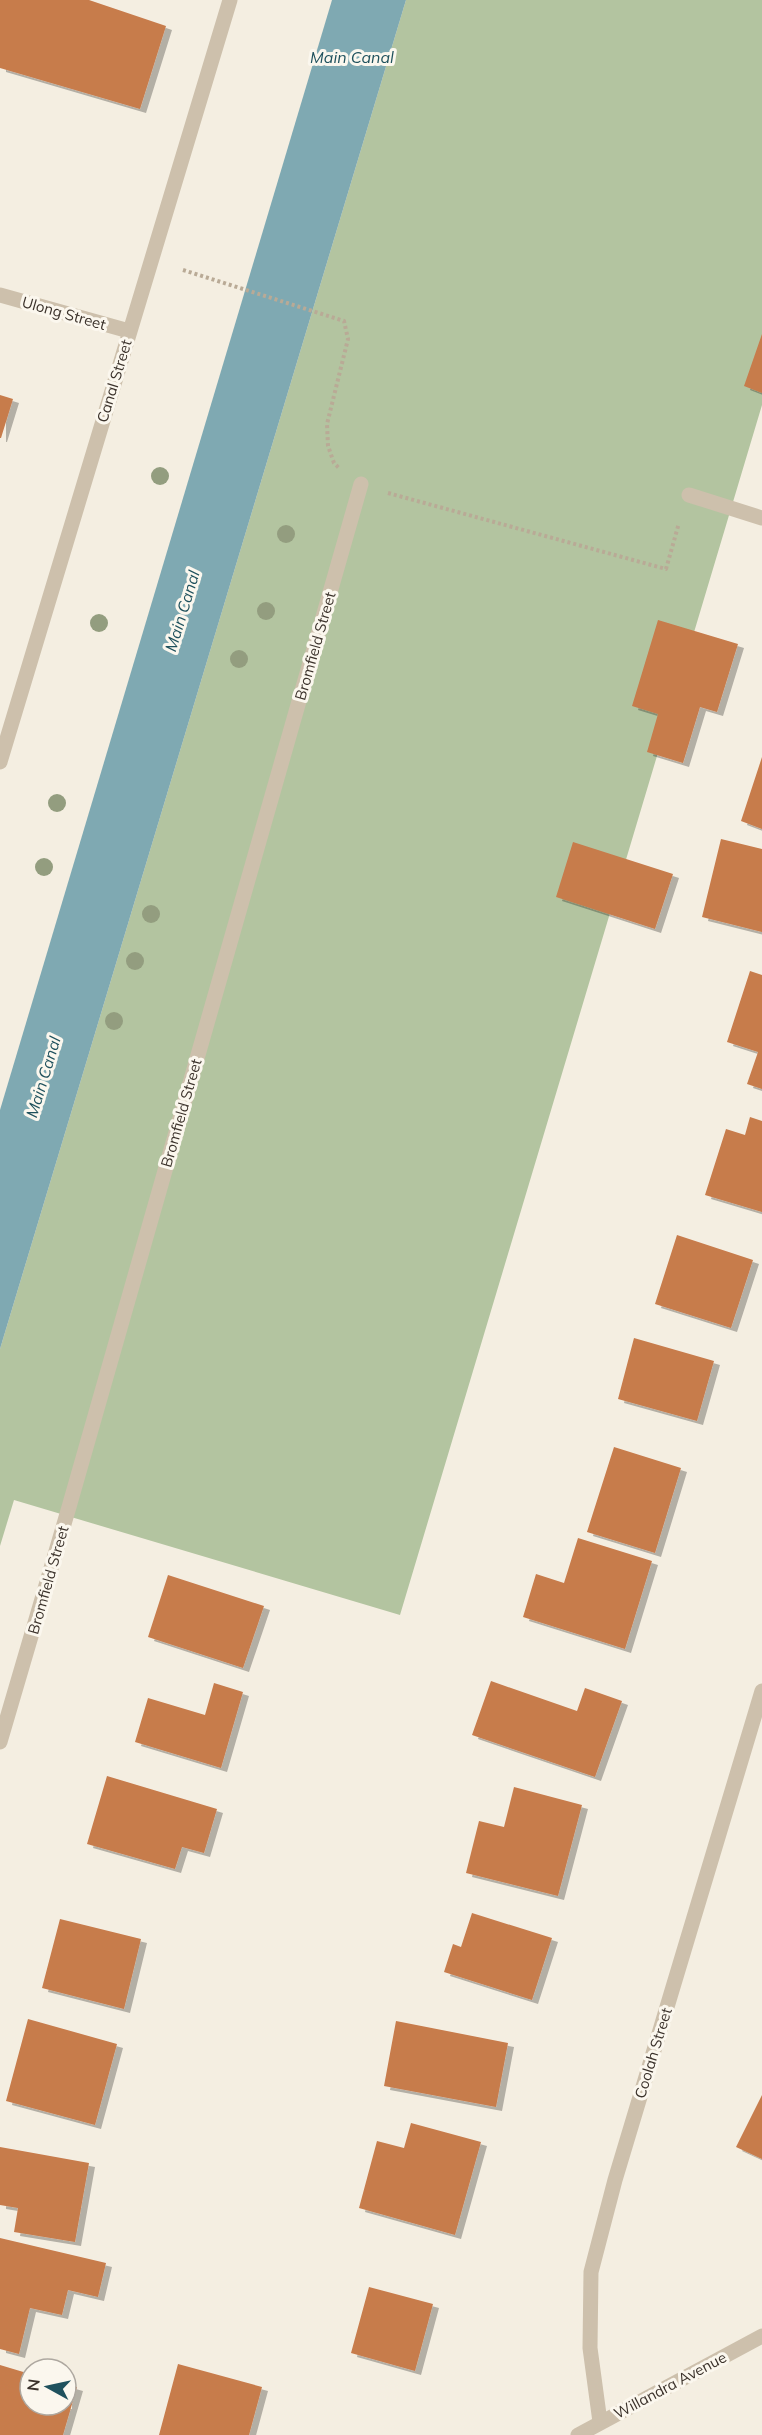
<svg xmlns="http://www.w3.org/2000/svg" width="762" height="2435" font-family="Mulish,sans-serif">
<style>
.green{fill:#b3c4a0}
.water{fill:#7fa9b2}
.building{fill:#c77b4c;filter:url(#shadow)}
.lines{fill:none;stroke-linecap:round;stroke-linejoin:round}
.path{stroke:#b9aa96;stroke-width:4;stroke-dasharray:3 3;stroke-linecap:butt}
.minor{stroke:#cdc0ac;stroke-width:15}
.tree{fill:#939d7f}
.labels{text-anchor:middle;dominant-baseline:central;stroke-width:6;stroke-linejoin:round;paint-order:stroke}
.street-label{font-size:15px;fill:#3b322b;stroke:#fbf7ee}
.water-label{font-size:16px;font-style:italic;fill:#1f515d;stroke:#fbf7ee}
</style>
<defs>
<filter id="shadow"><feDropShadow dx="6" dy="4" stdDeviation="0" flood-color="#0004"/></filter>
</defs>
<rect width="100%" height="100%" fill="#f4eee1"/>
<path class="green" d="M406 0H762V405L400 1615 14 1500 0 1546V1349Z"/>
<path class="water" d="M332 0H406L0 1349V1110Z"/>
<path class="building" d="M0 0H89L166 26 140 109 0 68Z
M762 334V393L744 386Z
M0 395 13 399 1 438H0Z
M658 620 738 644 717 712 700 707 683 763 647 752 658 714 632 706Z
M762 757V829L741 821Z
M721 839 762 849V932L702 917Z
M573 842 673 874 655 929 556 897Z
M750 971 762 975V1089L747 1084 758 1052 727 1042Z
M750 1117 762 1121V1212L705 1195 726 1129 745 1135Z
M677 1235 753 1260 731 1328 655 1304Z
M634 1338 714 1361 697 1421 618 1399Z
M614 1447 681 1468 655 1553 587 1532Z
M578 1538 652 1561 625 1649 523 1617 536 1574 564 1583Z
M168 1575 264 1606 243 1668 148 1637Z
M491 1681 577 1711 585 1688 622 1701 595 1777 472 1735Z
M214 1683 243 1692 221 1768 135 1742 148 1698 205 1715Z
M107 1776 217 1809 204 1853 182 1847 175 1869 87 1844Z
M514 1787 582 1805 558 1896 466 1873 479 1821 504 1827Z
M472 1913 552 1938 532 2000 444 1972 453 1944 461 1947Z
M60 1919 141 1939 124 2009 42 1988Z
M28 2019 117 2044 95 2125 6 2101Z
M396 2021 508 2043 496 2107 384 2086Z
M762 2095V2159L736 2147Z
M411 2123 481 2142 455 2235 359 2208 377 2141 404 2148Z
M0 2147 89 2163 75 2242 14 2232 18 2208 0 2205Z
M0 2238 106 2263 98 2297 68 2290 62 2315 30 2308 19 2354 0 2349Z
M369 2287 433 2304 415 2371 351 2353Z
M178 2364 262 2387 249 2435H159Z
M0 2365 30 2374V2405H66V2384L77 2387 63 2435H0Z"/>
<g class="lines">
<path class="path" d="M183 270 344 321 348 339 327 424 328 446 334 463 340 469
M388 493 666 569 679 523"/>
<path class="minor" d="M0 295 129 331
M689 495 762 518
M0 762 230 0
M0 1742 69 1507 361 484
M600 2422 590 2348 591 2272 615 2180 762 1691
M578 2435 762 2336"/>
</g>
<g class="tree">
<circle cx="160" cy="476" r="9"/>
<circle cx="286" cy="534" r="9"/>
<circle cx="266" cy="611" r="9"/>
<circle cx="99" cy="623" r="9"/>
<circle cx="239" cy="659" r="9"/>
<circle cx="57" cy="803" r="9"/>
<circle cx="44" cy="867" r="9"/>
<circle cx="151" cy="914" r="9"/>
<circle cx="135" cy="961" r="9"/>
<circle cx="114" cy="1021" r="9"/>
</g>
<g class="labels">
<g class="street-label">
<text transform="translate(64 313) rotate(16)">Ulong Street</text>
<text transform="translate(114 381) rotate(-73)">Canal Street</text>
<text transform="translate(315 646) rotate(-74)">Bromfield Street</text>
<text transform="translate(181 1113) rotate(-74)">Bromfield Street</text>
<text transform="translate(48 1580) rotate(-74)">Bromfield Street</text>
<text transform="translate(653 2053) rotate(-73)">Coolah Street</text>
<text transform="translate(670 2385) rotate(-28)">Willandra Avenue</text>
</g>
<g class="water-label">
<text x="352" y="57">Main Canal</text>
<text transform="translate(182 611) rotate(-73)">Main Canal</text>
<text transform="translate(43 1077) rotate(-73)">Main Canal</text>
</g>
</g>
<g transform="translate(48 2387) rotate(278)"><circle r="28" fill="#fbf7ee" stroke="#aea8a0" stroke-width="1.5"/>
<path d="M0-4.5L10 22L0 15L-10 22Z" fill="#1f515d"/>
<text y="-9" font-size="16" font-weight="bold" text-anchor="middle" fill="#3b322b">N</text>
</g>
</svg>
